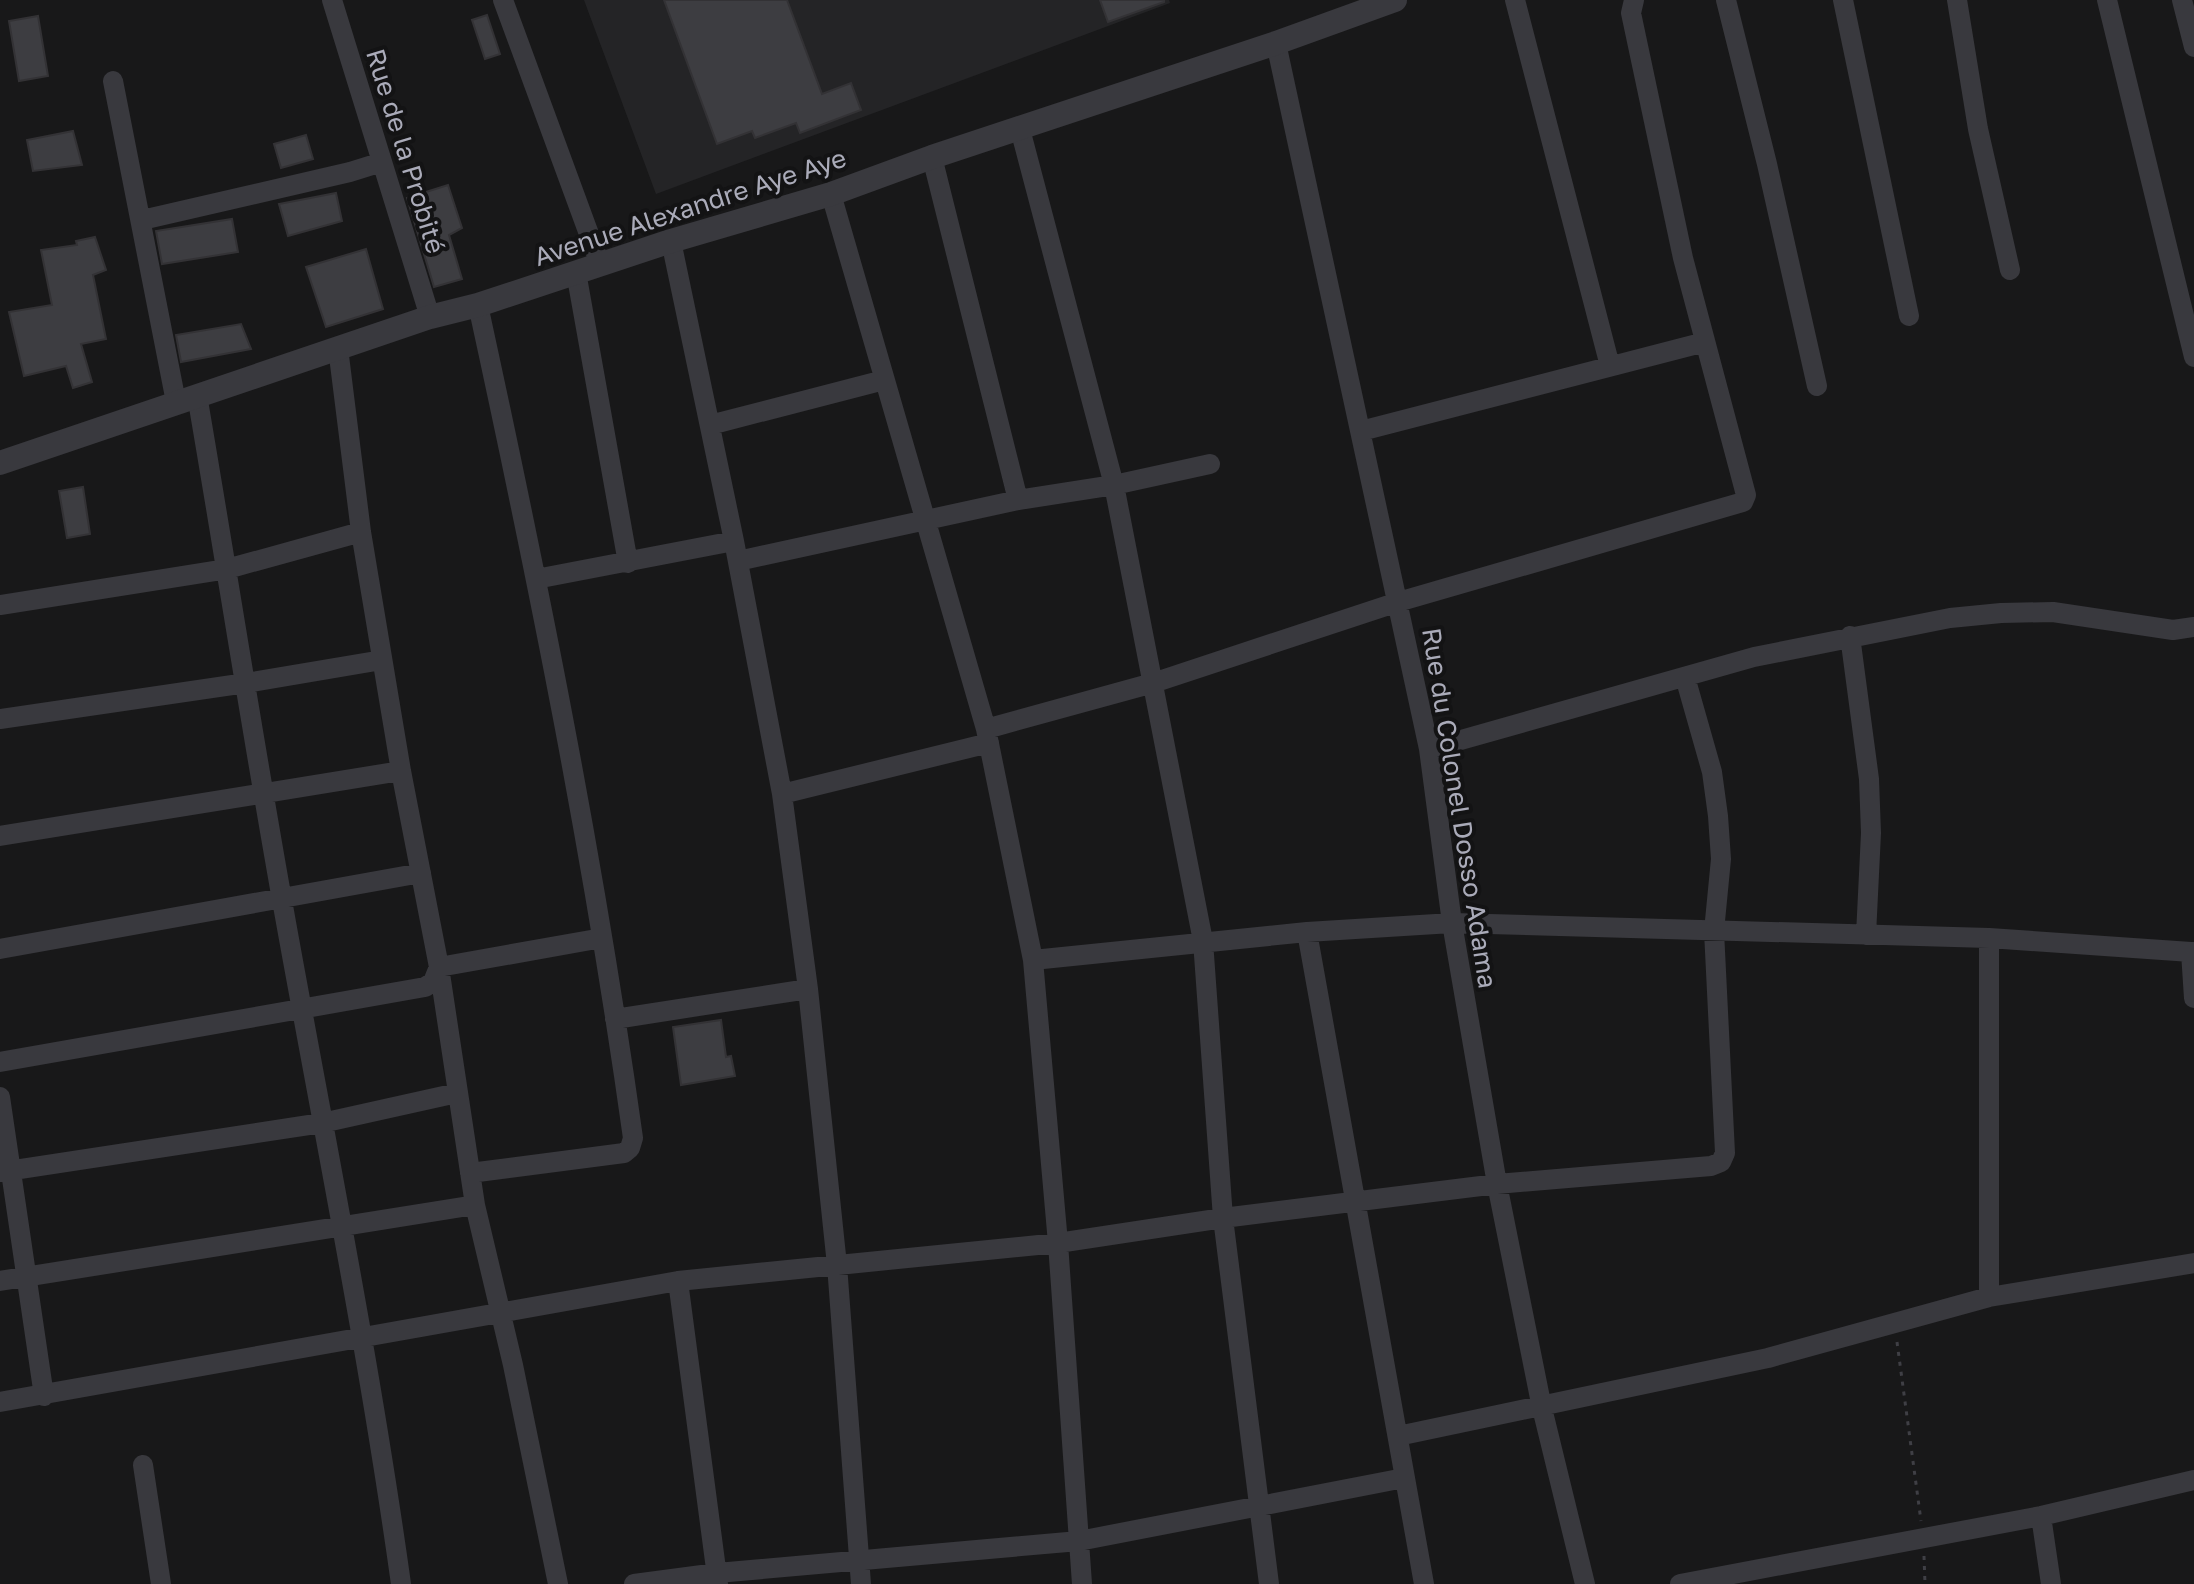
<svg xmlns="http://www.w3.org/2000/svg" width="2194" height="1584" font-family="'Golos Text',sans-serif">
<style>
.built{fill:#242426}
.building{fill:#3d3d41;stroke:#333235;stroke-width:2}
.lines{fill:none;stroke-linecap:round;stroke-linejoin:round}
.path{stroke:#3f3f45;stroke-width:3;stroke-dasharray:4 6;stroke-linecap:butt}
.minor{stroke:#39393e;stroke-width:20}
.tertiary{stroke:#39393e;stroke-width:24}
.labels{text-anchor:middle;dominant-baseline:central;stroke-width:8;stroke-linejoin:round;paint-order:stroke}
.street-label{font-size:26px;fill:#aaabb9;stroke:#131314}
</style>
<rect width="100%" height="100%" fill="#181819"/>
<path class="built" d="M584 0H1169L1170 3 656 194Z"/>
<path class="building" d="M664 0H787L822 94 851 83 861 110 800 133 796 123 755 138 752 131 717 144Z
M1100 0H1164V2L1108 22Z
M487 15 500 54 485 59 472 20Z
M38 16 48 76 19 81 9 21Z
M73 131 82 165 33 171 27 140Z
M306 135 313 159 281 168 274 144Z
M448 185 462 228 449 235 462 279 434 287 407 198Z
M336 193 342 221 288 236 279 204Z
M232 219 238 252 162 264 156 231Z
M95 237 106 270 93 275 106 339 81 344 92 382 73 388 66 366 24 376 9 312 52 305 41 250 77 245 76 241Z
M366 249 383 309 326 327 306 267Z
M241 324 251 349 181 362 176 335Z
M83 487 90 534 67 538 59 491Z
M721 1020 726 1057 731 1056 735 1076 681 1085 673 1027Z"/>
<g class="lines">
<path class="path" d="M1897 1342 1921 1521
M1924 1556 1925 1584"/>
<path class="minor" d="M332 0 430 317
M503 0 600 264
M1515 0 1610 366
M1726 0 1767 164 1817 386
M1843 0 1909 316
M1957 0 1978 129 2010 270
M2107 0 2194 357
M2182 0 2194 47
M1276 43 1429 749 1452 923 1497 1184 1542 1408 1585 1584
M113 81 176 402
M1020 129 1114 485 1203 941 1223 1218 1269 1584
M932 157 1018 500
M831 194 986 729 1033 960 1058 1243 1082 1584
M142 220 350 172 382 162
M671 241 734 541 782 794 808 989 837 1265 861 1584
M576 272 628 563
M338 348 361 532 401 771 439 967 475 1205 513 1365 558 1584
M197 395C228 576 256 758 289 939 328 1154 371 1368 401 1584
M710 425 884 380
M1361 431 1705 342
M738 561 1018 500 1114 485 1210 464
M536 579 734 541
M0 605 227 569 361 532
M1850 636 1869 779 1871 833 1866 935
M0 719 246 683 382 660
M986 729 1153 683 1398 602 1743 502 1746 495 1683 258 1631 13 1634 0
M1429 749 1754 657 1950 618 2001 613 2053 612 2173 630 2194 627
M782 794 989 743
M0 836 401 771
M1307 932 1424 1584
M0 949 421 873
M2194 952H2191L2194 998
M1033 960 1307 932 1452 923 1989 938 2191 952
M615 1019 808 989
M0 1062 425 987 433 982 439 967 602 938
M0 1097 44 1396
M0 1172 322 1123 457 1093
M470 1173 624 1153 630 1148 633 1138C594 858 538 581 478 305
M0 1281 475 1205
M678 1281 718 1584
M1989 1297V938
M0 1402 678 1281 1058 1243 1223 1218 1497 1184 1711 1166 1721 1162 1725 1153 1714 931 1721 859 1718 816 1712 772 1685 677
M1398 1436 1768 1358 1989 1297 2194 1263
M143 1465 161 1584
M2041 1516 2051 1584
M634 1584 717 1573 1079 1541 1404 1478
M1680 1584 2041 1516 2194 1480"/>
<path class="tertiary" d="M0 463 430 317 478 305 671 241 831 194 932 157 1276 43 1395 0"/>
</g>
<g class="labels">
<g class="street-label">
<text transform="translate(406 151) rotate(73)">Rue de la Probité</text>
<text transform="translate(690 207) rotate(-18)">Avenue Alexandre Aye Aye</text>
<text transform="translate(1460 808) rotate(81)">Rue du Colonel Dosso Adama</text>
</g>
</g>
</svg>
